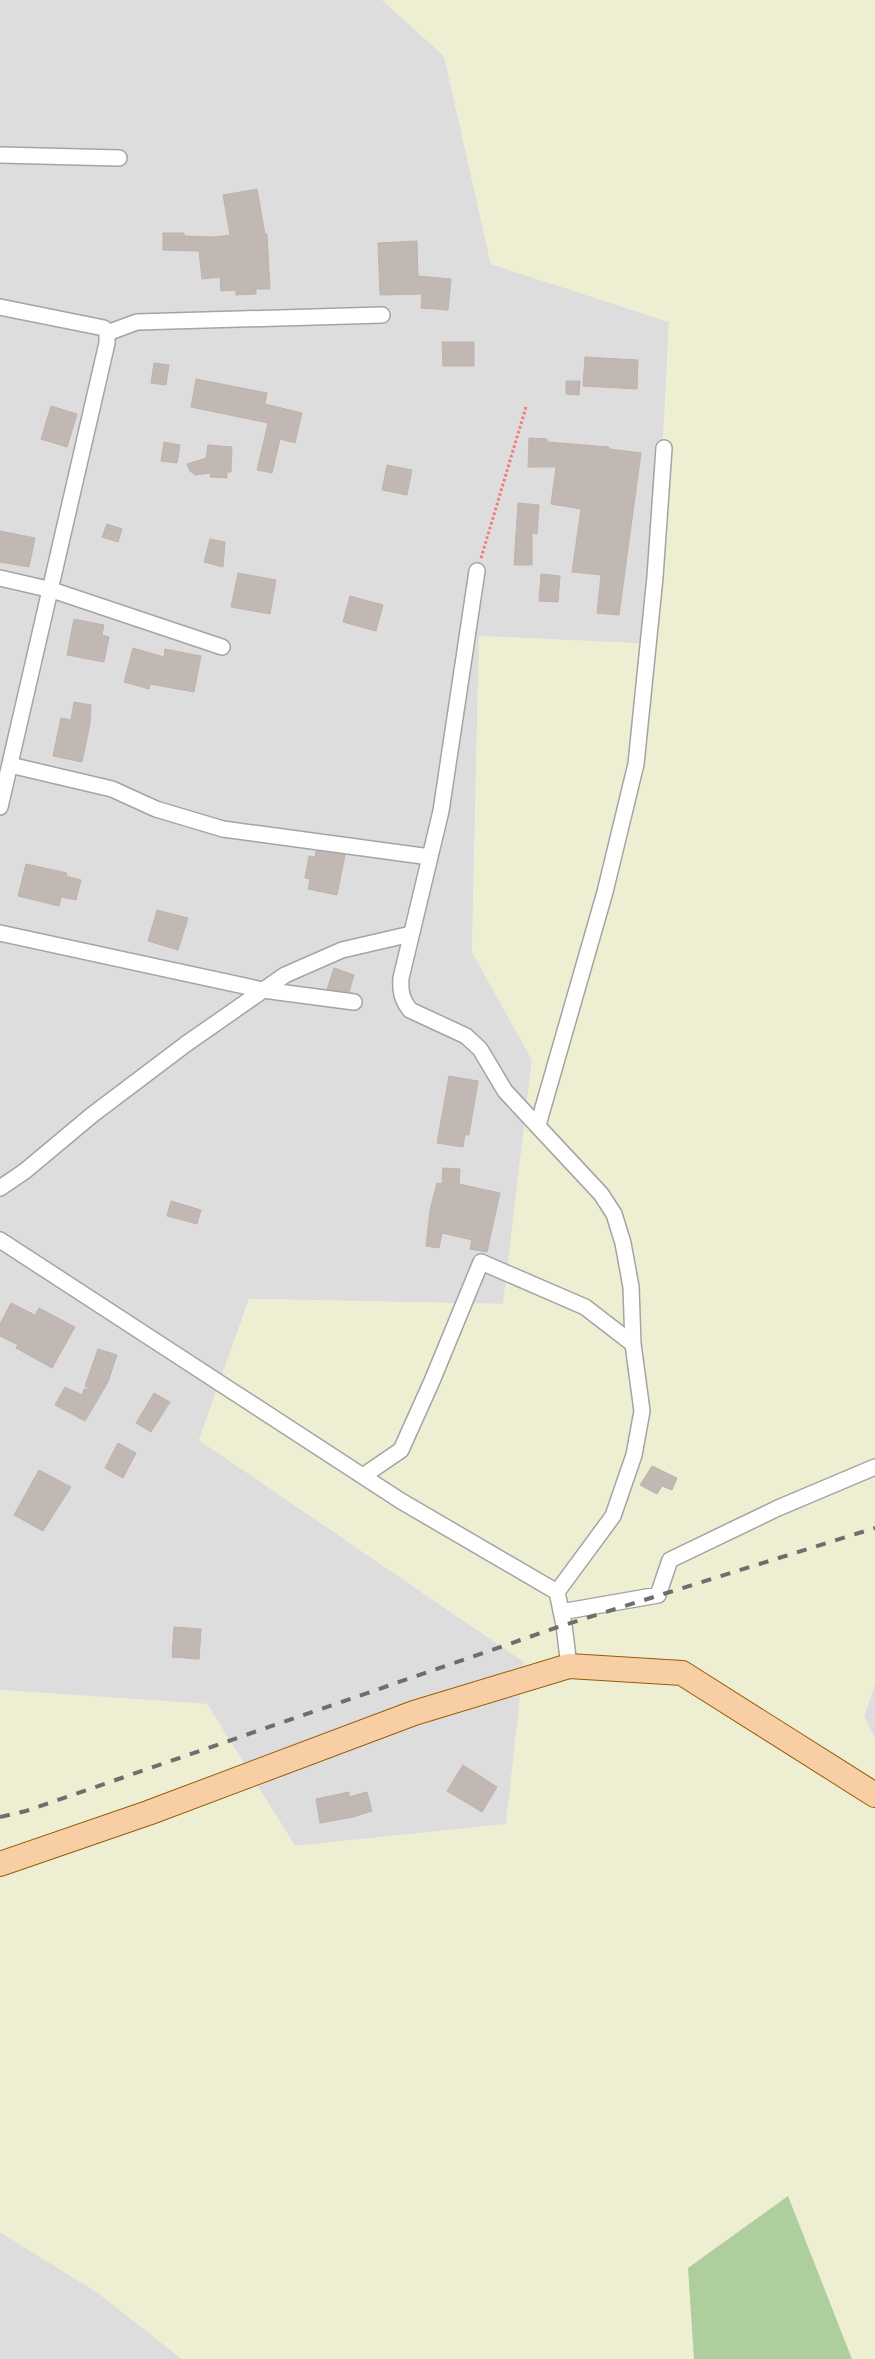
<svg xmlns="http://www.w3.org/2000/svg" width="875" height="2359" font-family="Quicksand,sans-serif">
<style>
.residential{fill:#dedddd}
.farmland{fill:#eeeed3}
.forest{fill:#afce9e}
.building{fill:#c1b8b4;stroke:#c1b2aa}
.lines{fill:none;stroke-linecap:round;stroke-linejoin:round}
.street-casing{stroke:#a4a4a4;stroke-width:18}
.primary-casing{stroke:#965c07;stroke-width:26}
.path{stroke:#f47874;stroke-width:3;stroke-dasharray:2.5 2.5;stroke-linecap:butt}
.street{stroke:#fff;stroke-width:15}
.primary{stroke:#f8cea4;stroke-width:24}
.rail{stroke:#6e6e6e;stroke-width:4;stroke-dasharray:10 10;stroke-linecap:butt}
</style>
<rect width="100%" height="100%" fill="#f0ece7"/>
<path class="residential" d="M0 0H382L444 56 491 264 669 322 653 644 479 636 472 952 532 1060 503 1304 249 1299 199 1440 524 1662 506 1824 295 1846 207 1704 0 1690Z
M875 1683V1739L864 1717Z
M0 2232 98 2293 182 2359H0Z"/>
<path class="farmland" d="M382 0H875V1683L864 1717 875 1739V2359H182L98 2293 0 2232V1690L207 1704 295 1846 506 1824 524 1662 199 1440 249 1299 503 1304 532 1060 472 952 479 636 653 644 669 322 491 264 444 56Z"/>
<path class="forest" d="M788 2196 852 2359H694L688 2268Z"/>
<path class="building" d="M257 189 265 234H267L270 289H256V294L236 295V290L221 291 220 277 202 279 199 251 163 250V233H184V236L214 237 230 235 223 195Z
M417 241 418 276 451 279 448 310 421 308 422 294 380 295 378 243Z
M442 342H474V366H443Z
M585 357 638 360 637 389 583 386Z
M154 363 169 365 166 385 151 383Z
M196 379 267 393 265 404 302 413 295 443 280 439 272 473 257 470 268 423 191 407Z
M566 381H580L579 395 566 394Z
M51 406 77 414 67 447 41 439Z
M529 438 547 439V442L609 447V449L641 453 619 615 597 613 601 575 572 572 581 509 551 504 556 467H528Z
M164 442 180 445 177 463 161 461Z
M208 445 232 447 231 472H227V478L210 477 211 473 195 475 190 471 187 464 206 458Z
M387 465 412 470 407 495 382 490Z
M518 503 539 505 537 534 532 533V565H514Z
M107 524 122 529 118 542 102 537Z
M0 531 35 538 29 567 0 562Z
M210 539 225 542 223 567 204 562Z
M238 573 276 580 270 614 231 607Z
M541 574 560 576 558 602 539 601Z
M350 596 383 605 376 631 343 622Z
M74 619 104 625 102 635 109 637 104 662 67 655Z
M133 648 164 657 165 649 201 656 194 692 150 684 149 689 124 682Z
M74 702 91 705 90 724 82 762 53 756 61 718 71 720Z
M316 851 345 855 337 895 308 889 310 879 305 878 309 856 315 857Z
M26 864 67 873 66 876 81 880 76 900 61 897 59 906 18 896Z
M157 910 188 918 178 950 148 941Z
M334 968 354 975 349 992 327 989Z
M449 1076 478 1081 469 1135H465L463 1147 437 1143Z
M443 1168 460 1169 459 1184 500 1193 487 1252 470 1249 472 1240 442 1233 439 1248 426 1246 430 1210 437 1183 442 1184Z
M171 1201 201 1210 197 1224 167 1216Z
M11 1303 35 1315 39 1308 75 1327 52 1368 16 1348 18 1345 0 1336V1324Z
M98 1349 117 1355 108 1382 85 1421 55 1405 65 1387 82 1395 84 1389H90L85 1386Z
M154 1393 170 1402 151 1432 136 1423Z
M118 1443 136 1453 123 1478 105 1468Z
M652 1466 677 1478 672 1490 662 1486 657 1494 640 1485Z
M39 1470 71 1487 43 1531 14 1515Z
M174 1627 201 1629 199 1659 172 1657Z
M463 1765 497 1787 482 1812 447 1791Z
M349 1792V1797L367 1792 372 1811 353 1817 320 1823 316 1799Z"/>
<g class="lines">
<defs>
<path id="street" d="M0 155 119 158
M0 307 104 328 107 333V343L0 807
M107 333 137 322 382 315
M477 571 441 811 401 978C400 991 402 1000 410 1010L466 1036 480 1049 505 1091 601 1194 614 1214 623 1243 631 1287 633 1344 642 1411 634 1455 613 1516 557 1592
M0 578 52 590 222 647
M10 765 112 789 156 809 223 829 430 857
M0 933 263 990 354 1002
M538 1125 605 892 636 764 655 577 664 448
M0 1188 25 1171 92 1115 186 1044 285 975 342 950 411 934
M0 1240 401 1501 557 1592 564 1625 569 1666
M363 1476 401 1450 432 1381 481 1262 585 1307 633 1344
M561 1612 658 1595 670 1560 778 1508 875 1467"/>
<path id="primary" d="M0 1864 148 1813 414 1713 569 1666 682 1673 875 1795"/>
</defs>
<use href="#street" class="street-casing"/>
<use href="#primary" class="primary-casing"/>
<path class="path" d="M481 558 526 407"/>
<use href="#street" class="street"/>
<use href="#primary" class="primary"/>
<path class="rail" d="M0 1817 26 1811 564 1625 875 1528"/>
</g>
</svg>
